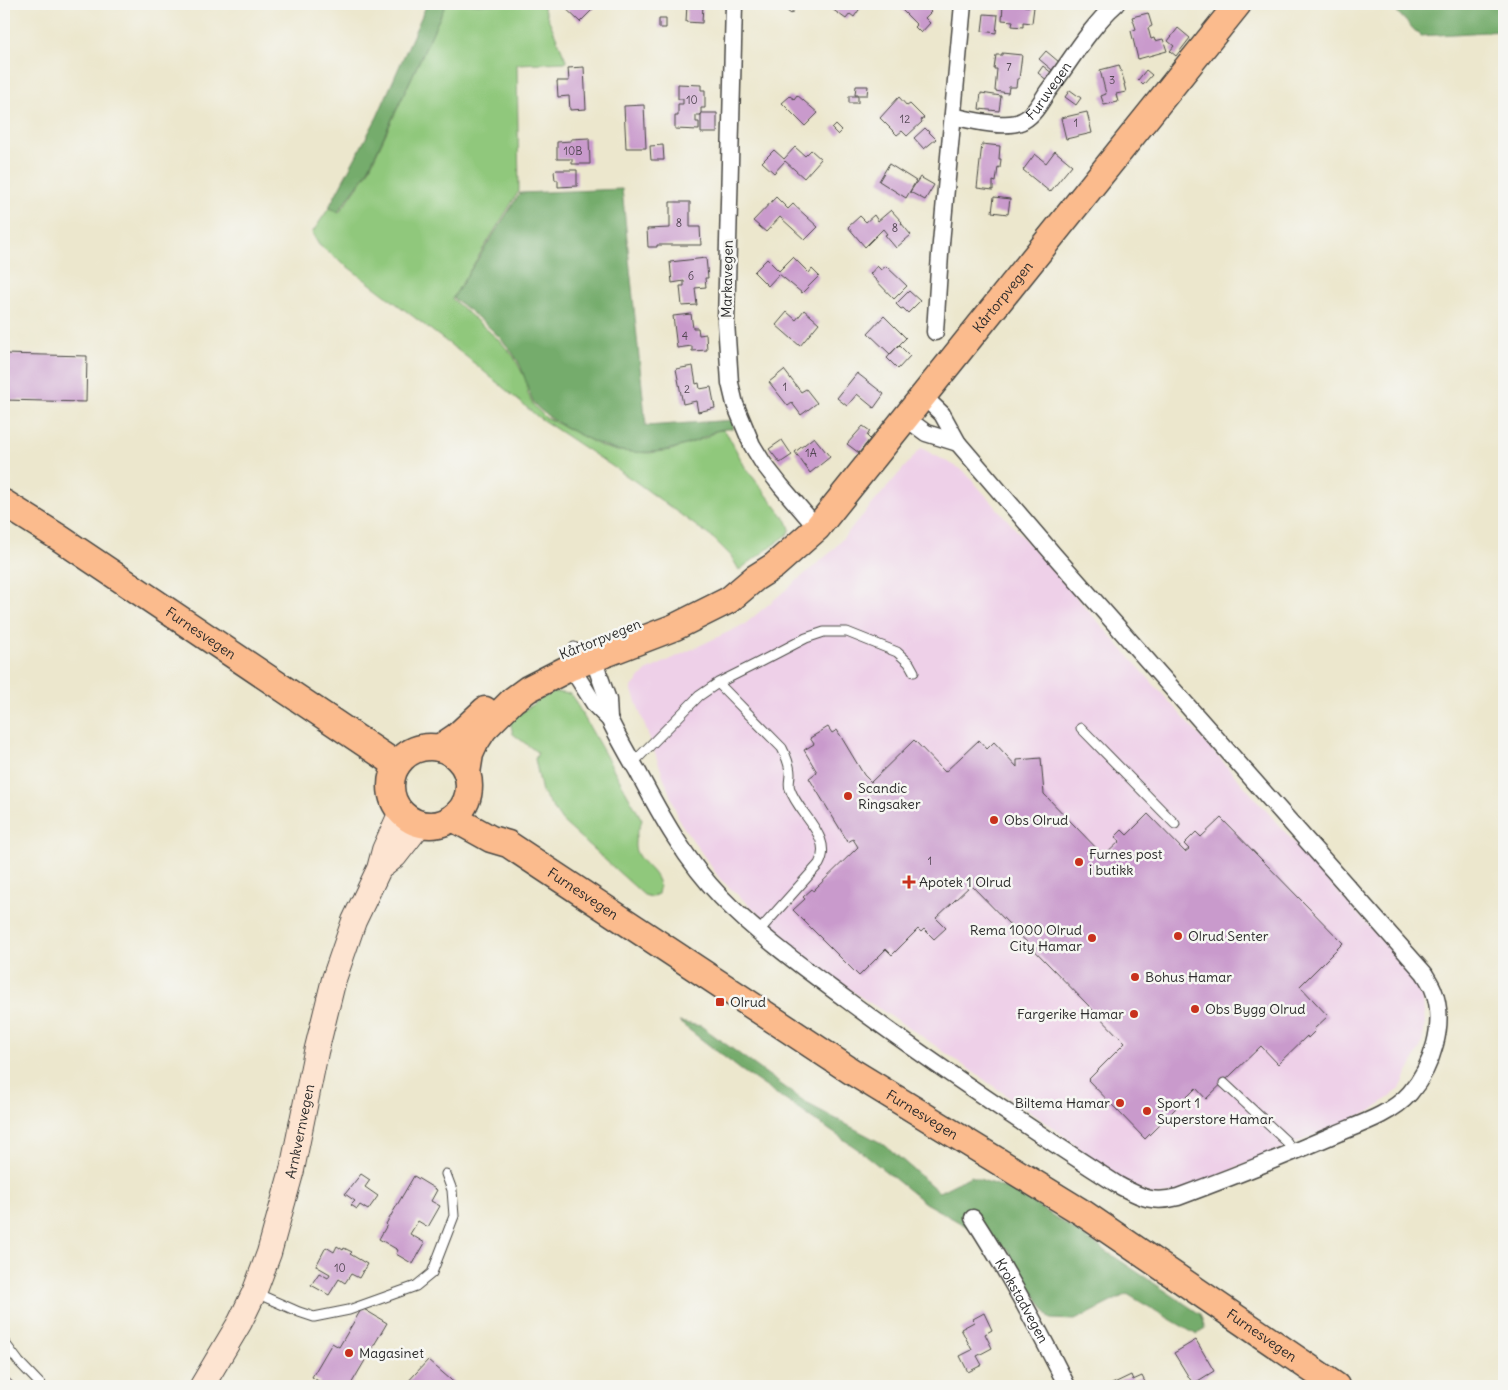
<svg xmlns="http://www.w3.org/2000/svg" width="1508" height="1390" font-family="Delius,sans-serif">
<style>
.built{fill:#eed0e8}
.green{fill:#90c87c;stroke:#5e7a54}
.forest{fill:#74ac6c;stroke:#506c4c}
.building{fill:#c99acc}
.lines{fill:none;stroke-linecap:round;stroke-linejoin:round}
.service-casing{stroke:#484743;stroke-width:11}
.minor-casing{stroke:#484743;stroke-width:19}
.secondary-casing{stroke:#484743;stroke-width:26}
.primary-casing{stroke:#484743;stroke-width:29}
.service{stroke:#fff;stroke-width:9}
.minor{stroke:#fff;stroke-width:16}
.secondary{stroke:#fde4d1;stroke-width:24}
.primary{stroke:#fbbb8d;stroke-width:26}
.poi-dot{fill:#c8321e;stroke:#f6f6f2;stroke-width:2}
.labels{text-anchor:middle;dominant-baseline:central;stroke-width:5;stroke-linejoin:round;paint-order:stroke}
.number-label{font-size:11px;fill:#524753}
.street-label{font-size:14px;fill:#2b2b2b;stroke:#f6f6f2}
.poi-label{font-size:14px;fill:#2b2b2b;stroke:#f6f6f2;text-anchor:start}
</style>
<rect width="100%" height="100%" fill="#f6f6f2"/>
<filter id="ink" filterUnits="userSpaceOnUse"><feTurbulence type="fractalNoise" baseFrequency=".02" numOctaves="2"/><feDisplacementMap in="SourceGraphic" scale="10" xChannelSelector="R" yChannelSelector="G"/><feConvolveMatrix kernelMatrix="1 2 1 2 8 2 1 2 1" color-interpolation-filters="sRGB"/></filter>
<filter id="wash" filterUnits="userSpaceOnUse"><feTurbulence type="fractalNoise" baseFrequency=".0096" numOctaves="4" result="noise"/><feDisplacementMap in="SourceGraphic" scale="20" xChannelSelector="R" yChannelSelector="G"/><feGaussianBlur stdDeviation="1.12" result="paint"/><feColorMatrix in="noise" values="0 0 0 0 0 0 0 0 0 0 0 0 0 0 0 0 0 1.4 0 .05"/><feComposite in="paint" operator="in"/></filter>
<g filter="url(#wash)">
<rect width="100%" height="100%" fill="#ece7cd"/>
<path class="built" d="M921 448 963 470 1409 971 1423 1000 1425 1024 1422 1044 1400 1089 1371 1111 1178 1193 1153 1196 1113 1175 1055 1129 920 1035 828 976 720 879 680 822 631 688 646 671 745 624 831 552Z"/>
<path class="green" d="M446 4H542L567 62 517 64 519 191 452 299 500 341 514 357 526 380 528 394 534 406 545 417 603 447 617 451 649 453 671 450 705 438 716 431 723 430 728 435 745 467 787 521 790 529 787 535 739 570 731 556 714 539 636 482 538 417 468 358 319 245 312 233 329 208 339 213 368 172Z
M554 692 571 694 642 820C640 827 635 835 635 843 633 864 665 870 658 894L651 897 644 895 562 821 542 792 535 759 538 753 513 734 510 721 540 699Z"/>
<path class="forest" d="M427 4H446L367 172 338 212 329 207 377 117Z
M1396 4H1504V31L1420 36 1398 13Z
M622 189 646 426 734 420 733 429C728 429 723 429 718 430 713 431 709 435 704 437 687 445 669 451 650 452 639 453 626 452 616 450 599 446 543 418 534 403 526 388 525 370 514 355 498 332 475 315 453 298L520 193Z
M679 1022 701 1026 808 1104 885 1145 939 1192 971 1176 1019 1193 1200 1314 1205 1328 1197 1335 1127 1294 1075 1320 1050 1319 1007 1249 925 1203 859 1150 741 1070Z"/>
<g id="blocks">
<path class="building" d="M561 4H591L595 7 580 22Z
M687 4H703L702 23 686 22Z
M778 4H798L791 14Z
M825 4H863L854 17 850 14 846 19Z
M901 4H923L931 12 925 18 930 23 921 33 915 27 917 25 898 6Z
M1003 4H1024V6L1034 7 1032 23 1023 22V27L1012 26 1013 21 1002 20Z
M1172 4H1188L1173 8Z
M1148 13 1152 26 1148 28 1151 39 1154 38 1155 41 1163 39 1167 51 1138 59 1131 31 1136 29 1132 17Z
M984 14 998 15 996 33 982 31Z
M659 19H666V28H659Z
M1178 28 1190 38 1176 56 1170 51 1174 46 1168 41Z
M1046 51 1059 62 1052 70 1039 59Z
M1002 53 1022 55 1019 79H1017L1016 87H1009L1008 93 995 91 997 69H994L996 55H1002Z
M1119 65 1125 84H1124L1126 92 1116 94 1118 102 1104 105 1101 96 1106 94 1100 70Z
M1043 66 1053 74 1048 81 1038 73Z
M584 67 586 109 570 110 569 96 558 97 557 81H569L568 68Z
M1146 70 1152 75 1143 85 1138 80Z
M678 84 701 85V90H705V108H701V115H696V122H699V130L675 129V116H678V104H683V99H678Z
M856 86H868L867 95H855Z
M1070 90 1081 98 1076 105 1065 97Z
M981 93 1001 96 999 111 979 109Z
M797 95 818 113 805 126 782 103 790 96 794 99Z
M849 96H858V103H849Z
M899 97 907 106 910 104 924 118 921 120 922 122 907 136 902 131 897 135 880 118Z
M644 105 646 148H626L624 106Z
M1087 112 1092 133 1066 139 1061 118Z
M701 113H717V133H701Z
M836 125 842 131 838 135 832 129Z
M925 128 936 139 924 149 914 138Z
M589 138 590 164H572V159H557V142L571 141V139Z
M982 144 1000 146 999 159H1001L1000 168 998 167 996 182 993 181V190L977 188Z
M663 145 664 160H651L650 146Z
M795 147 805 156 811 150 821 159 804 178 785 161 774 173 762 162 774 150 784 159Z
M1055 151 1072 165 1050 192 1023 170 1035 154 1046 163Z
M889 164 916 181 906 198 879 181Z
M557 170H577V186L558 187V180H555L554 171Z
M920 177 934 185 925 200 910 192Z
M776 197 788 209 793 204 818 227 805 240 780 217 766 232 753 221Z
M994 197 1010 199 1008 214 992 212Z
M670 202H690V227H700L701 245H657V247H648L647 229 670 228Z
M891 210 902 222 901 223 911 235 896 248 885 235 887 234 883 229 865 247 848 227 860 216 866 222 874 215 878 221Z
M793 257 809 273 812 269 819 276 802 293 779 274 768 286 754 272 767 259 779 271Z
M706 258 708 278H705L706 287 695 288 697 305 682 306 680 286H684V281L672 283 670 262Z
M877 266 881 270 886 266 907 286 894 299 870 274Z
M909 291 920 301 908 313 903 308 901 309 896 304Z
M804 310 819 323 800 346 776 325 787 312 796 320Z
M691 314 693 328H698L699 335 706 334 707 350 692 351V346L677 348 673 316Z
M884 316 906 338 890 354 868 333Z
M899 345 910 356 898 369 887 358Z
M4 354 87 356 86 402 4 400Z
M693 366 696 384 699 383 700 389 711 387 715 408 698 412 696 401 683 404 676 369Z
M784 370 801 392 806 389 817 403 801 415 792 403 788 406 769 382Z
M857 373 884 394 874 408 857 394 847 406 837 398Z
M863 426 870 431 867 436 870 439 859 453 847 444Z
M814 437 830 457 810 473 795 452Z
M782 440 792 455 780 463 769 449Z
M828 727 832 733 837 730 864 775 871 782 914 740 945 772 979 740 987 749 994 742 1017 767V760L1041 758 1044 794 1104 856 1120 841 1115 837 1122 830 1127 835 1148 814 1185 852 1189 849 1184 844 1196 832 1201 837 1221 818 1343 943 1300 986 1328 1016 1314 1029 1315 1031 1308 1038 1307 1036 1278 1064 1261 1046 1206 1099 1196 1088 1145 1139 1088 1080 1125 1043 971 885 936 918 946 928 934 939 924 929 921 932 918 929 892 955 886 949 859 976 793 910 805 899 803 897 812 889 813 891 858 847 853 839 848 842 809 778 817 772 804 750 814 744 810 738Z
M361 1174 370 1180 365 1187 378 1196 368 1210 360 1205 357 1209 351 1205 355 1201 345 1194Z
M414 1176 437 1190 431 1201 440 1206 428 1227 418 1221 410 1234 425 1243 413 1264 396 1254 398 1250 379 1239 387 1225 386 1224Z
M337 1246 343 1250 344 1248 352 1252 350 1254 367 1264 359 1278 351 1274 345 1283 339 1279 329 1295 311 1285 319 1273 328 1278 330 1274 316 1266 326 1247 334 1252Z
M362 1308 387 1323 350 1386H317L320 1382 312 1377 332 1343 339 1347Z
M984 1313 992 1330 985 1334 992 1348 977 1356 982 1365 968 1372 960 1356 972 1350 961 1329 974 1322 973 1319Z
M1196 1340 1214 1371 1193 1384 1174 1353Z
M428 1360 458 1386H404Z
M4 1374 17 1386H4Z
M1131 1375 1133 1380 1142 1376 1147 1386H1108Z"/>
</g>
</g>
<g filter="url(#ink)">
<use href="#blocks" fill-opacity="0" stroke="#484743" stroke-width="1"/>
<g class="lines">
<defs>
<path id="service" d="M572 662 574 647 589 656
M718 683 782 748C786 756 790 765 790 774 790 779 788 785 790 789 798 814 834 837 819 864L759 931
M1081 728 1175 824
M633 763 699 696 718 683 756 664 806 638 824 632H847L897 652 909 663 914 672
M1224 1083 1287 1142 1292 1153
M256 1293 299 1312 314 1317 349 1310 416 1286 432 1273 454 1216 452 1190 446 1174
M4 1342 19 1362 42 1386"/>
<g id="minor">
<path d="M734 4 726 322 730 383 735 404 752 445 763 463 781 486 817 528"/>
<path id="s1" d="M953 116C970 120 1009 130 1024 120 1034 115 1042 100 1048 91 1070 62 1089 28 1116 4"/>
<path d="M935 332 940 254 963 4"/>
<path d="M906 418 926 433 958 443"/>
<path d="M593 658 608 700 609 719"/>
<path d="M571 667 595 705 609 719C618 737 628 755 638 772 661 816 686 861 721 897 759 936 804 968 847 1000 935 1065 1026 1126 1118 1185 1141 1197 1152 1204 1178 1197 1229 1178 1280 1158 1331 1136 1357 1125 1391 1115 1410 1093 1432 1067 1447 1023 1433 989 1431 984 1427 978 1424 973L1054 555 958 443 942 414 923 396"/>
<path id="s2" d="M973 1218C1008 1272 1038 1328 1067 1386"/>
</g>
<g id="secondary">
<path d="M384 865 395 856 420 824"/>
<path id="s3" d="M202 1386 240 1322 254 1293 269 1253 292 1170 316 1052 334 979 354 921 379 869 384 850 401 812"/>
</g>
<g id="primary">
<path id="s4" d="M4 503 58 537 397 765"/>
<circle cx="430" cy="786" r="39"/>
<path d="M439 748 457 736 485 710"/>
<path id="s5" d="M467 773 470 754 475 743 484 729 513 700 528 689 571 667 675 627 729 600 755 578 774 566 817 528 1238 4"/>
<path id="s6" d="M453 818 491 839 508 844 851 1071 1083 1213 1336 1386"/>
</g>
</defs>
<use href="#service" class="service-casing"/>
<use href="#minor" class="minor-casing"/>
<use href="#secondary" class="secondary-casing"/>
<use href="#primary" class="primary-casing"/>
<use href="#service" class="service"/>
<use href="#minor" class="minor"/>
<use href="#secondary" class="secondary"/>
<use href="#primary" class="primary"/>
</g>
</g>
<g class="poi-dot">
<circle cx="848" cy="796" r="5"/>
<circle cx="994" cy="820" r="5"/>
<circle cx="1079" cy="862" r="5"/>
<path d="M906.5 874.5h5v5h5v5h-5v5h-5v-5h-5v-5h5z"/>
<circle cx="1178" cy="936" r="5"/>
<circle cx="1092" cy="938" r="5"/>
<circle cx="1135" cy="977" r="5"/>
<rect x="715" y="997" width="10" height="10" rx="2.5"/>
<circle cx="1195" cy="1009" r="5"/>
<circle cx="1134" cy="1014" r="5"/>
<circle cx="1120" cy="1103" r="5"/>
<circle cx="1147" cy="1111" r="5"/>
<circle cx="349" cy="1353" r="5"/>
</g>
<g class="labels">
<g class="number-label">
<text x="1009" y="67">7</text>
<text x="1112" y="80">3</text>
<text x="692" y="100">10</text>
<text x="905" y="119">12</text>
<text x="1076" y="123">1</text>
<text x="573" y="151">10B</text>
<text x="679" y="223">8</text>
<text x="895" y="228">8</text>
<text x="691" y="276">6</text>
<text x="685" y="336">4</text>
<text x="785" y="387">1</text>
<text x="687" y="389">2</text>
<text x="811" y="453">1A</text>
<text x="930" y="861">1</text>
<text x="340" y="1268">10</text>
</g>
<g class="street-label">
<text stroke="none"><textPath href="#s1" startOffset="111">Furuvegen</textPath></text>
<text transform="translate(727 279) rotate(-89)">Markavegen</text>
<text stroke="none"><textPath href="#s5" startOffset="738">Kårtorpvegen</textPath></text>
<text stroke="none"><textPath href="#s4" startOffset="236">Furnesvegen</textPath></text>
<text transform="translate(600 639) rotate(-22)">Kårtorpvegen</text>
<text stroke="none"><textPath href="#s6" startOffset="151">Furnesvegen</textPath></text>
<text stroke="none"><textPath href="#s6" startOffset="556">Furnesvegen</textPath></text>
<text stroke="none"><textPath href="#s3" startOffset="275">Arnkvernvegen</textPath></text>
<text stroke="none"><textPath href="#s2" startOffset="96">Krokstadvegen</textPath></text>
<text stroke="none"><textPath href="#s6" startOffset="961">Furnesvegen</textPath></text>
</g>
<g class="poi-label">
<text x="858" y="788">Scandic<tspan x="858" dy="16">Ringsaker</tspan></text>
<text x="1004" y="820">Obs Olrud</text>
<text x="1089" y="854">Furnes post<tspan x="1089" dy="16">i butikk</tspan></text>
<text x="919" y="882">Apotek 1 Olrud</text>
<text x="1082" y="930" text-anchor="end">Rema 1000 Olrud<tspan x="1082" dy="16">City Hamar</tspan></text>
<text x="1188" y="936">Olrud Senter</text>
<text x="1145" y="977">Bohus Hamar</text>
<text x="730" y="1002">Olrud</text>
<text x="1205" y="1009">Obs Bygg Olrud</text>
<text x="1124" y="1014" text-anchor="end">Fargerike Hamar</text>
<text x="1110" y="1103" text-anchor="end">Biltema Hamar</text>
<text x="1157" y="1103">Sport 1<tspan x="1157" dy="16">Superstore Hamar</tspan></text>
<text x="359" y="1353">Magasinet</text>
</g>
</g>
<rect width="1508" height="1390" fill="none" stroke="#f6f6f2" stroke-width="20"/>
</svg>
